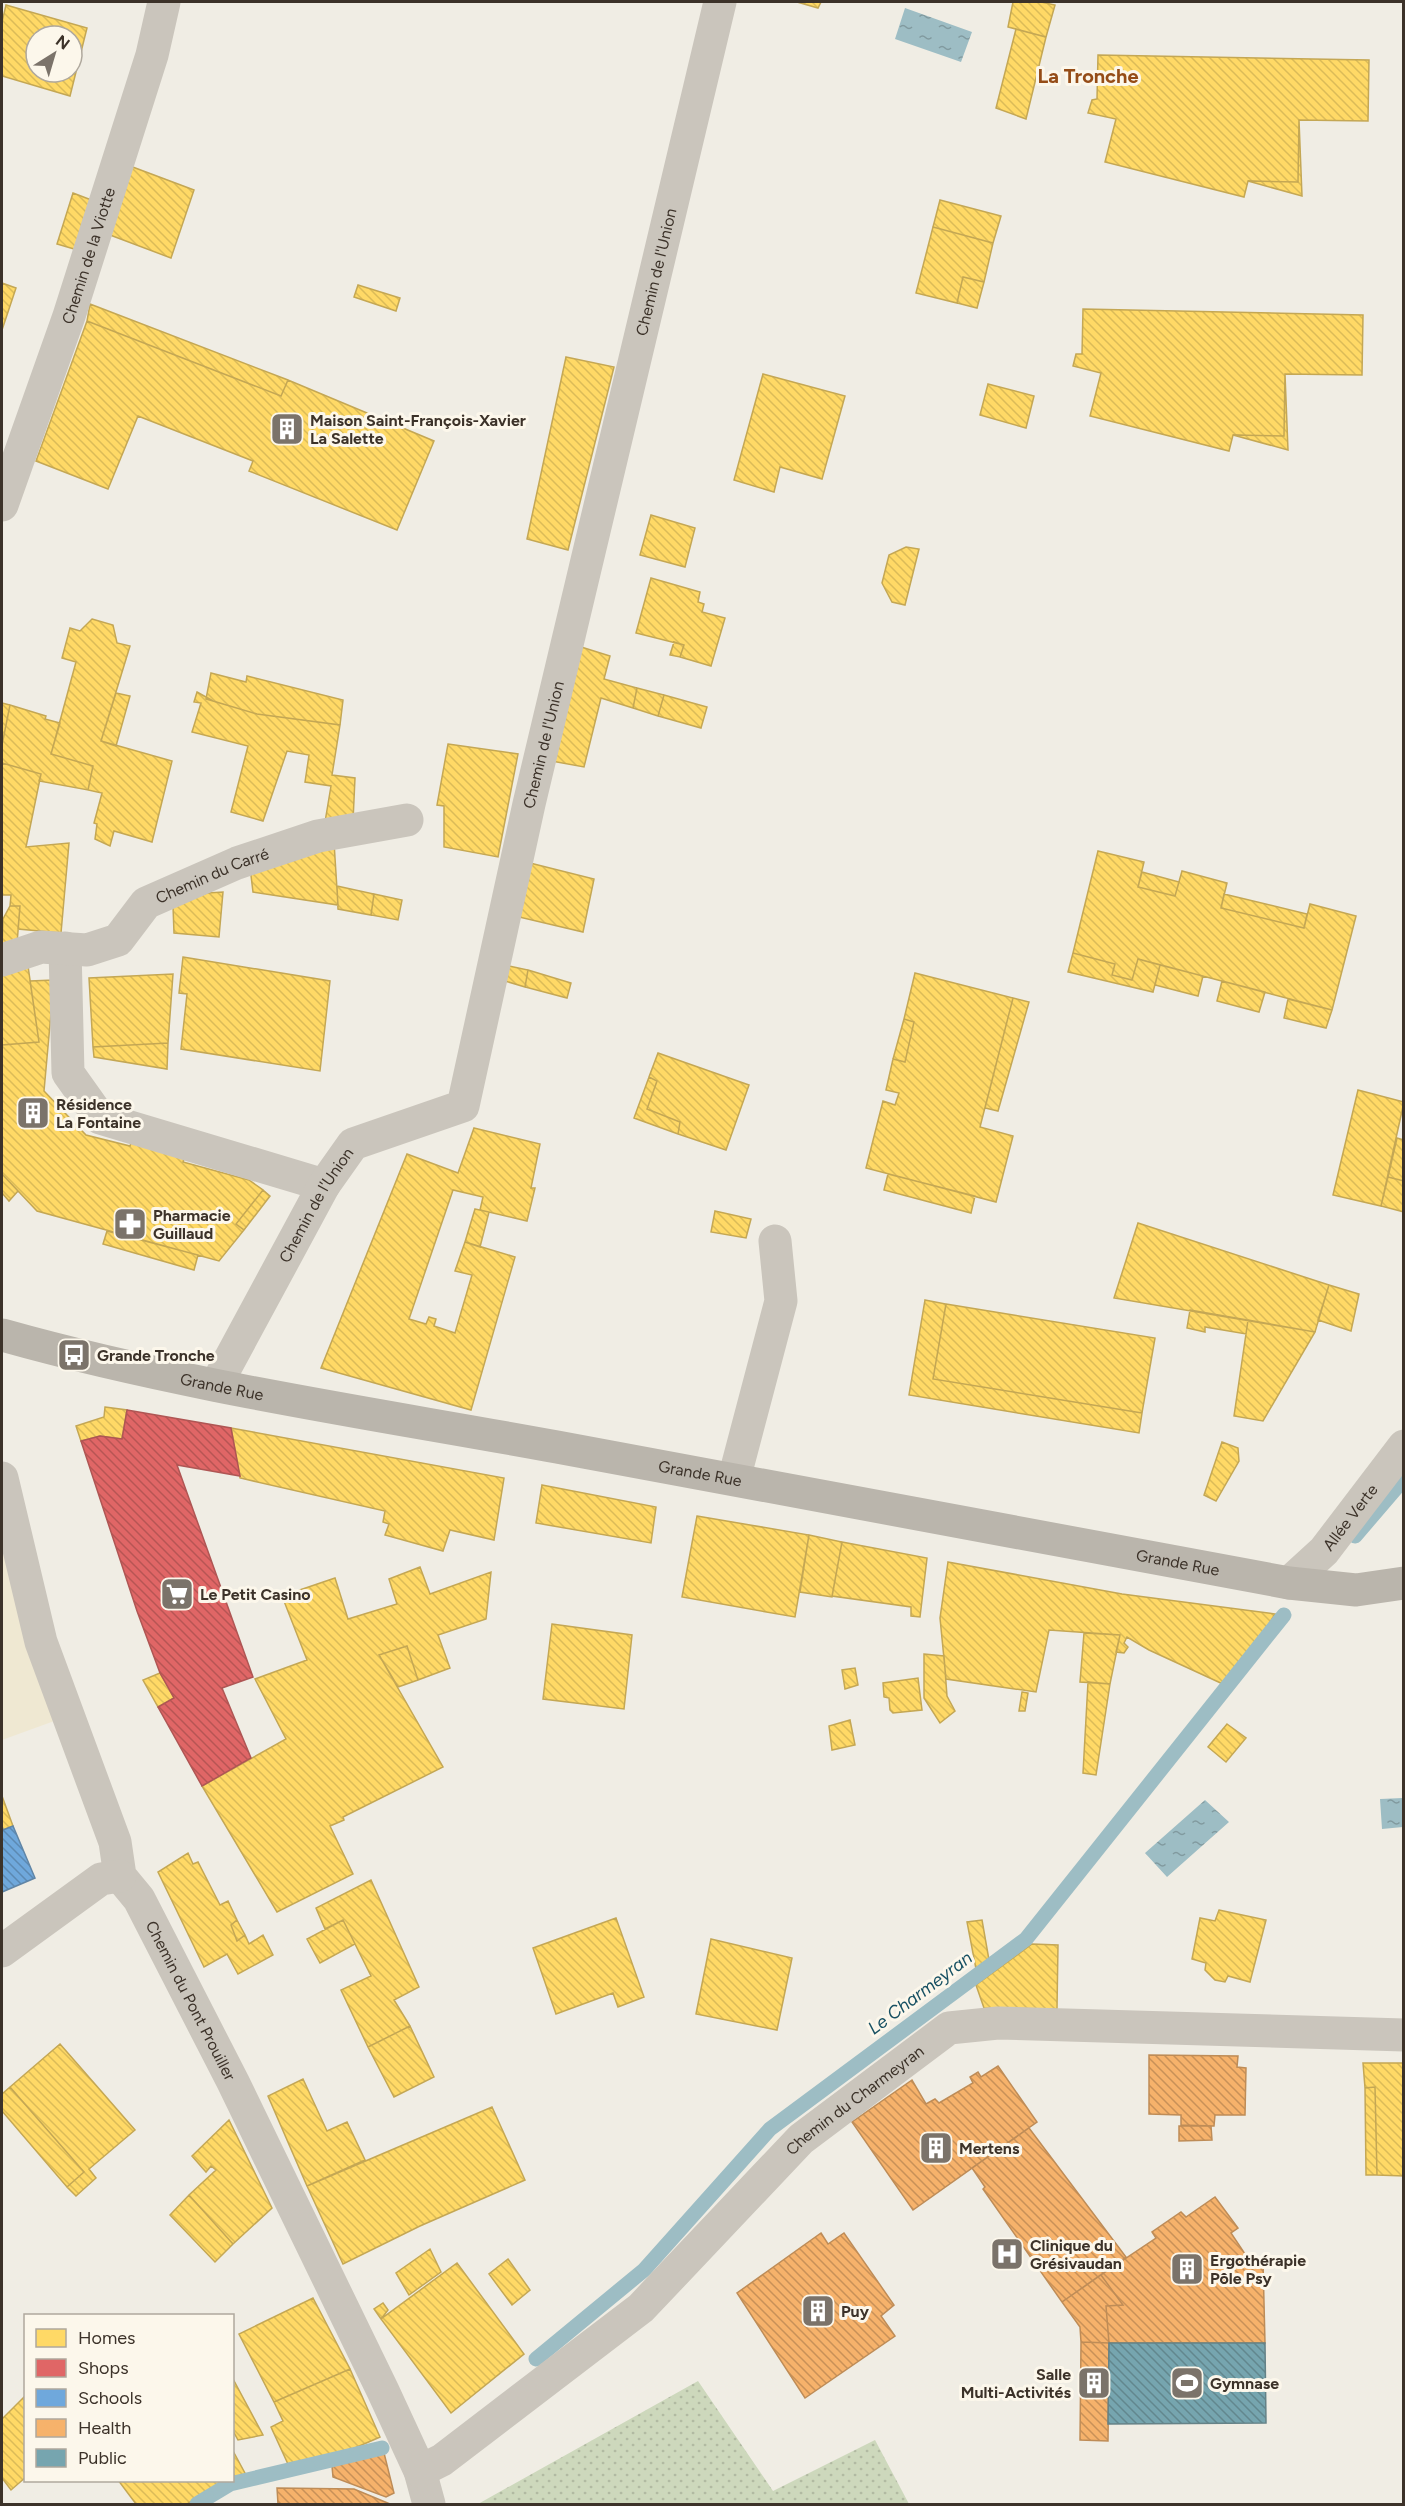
<svg xmlns="http://www.w3.org/2000/svg" width="1405" height="2506" font-family="Figtree,sans-serif">
<style>
.grass{fill:url(#grass-dots)}
.plaza{fill:#efe8d2}
.water{fill:url(#water-ripples)}
.homes{fill:url(#homes-back-hatch);stroke:#c4a754;stroke-width:1.5;fill-rule:evenodd}
.shops{fill:url(#shops-back-hatch);stroke:#af5654;stroke-width:1.5}
.schools{fill:url(#schools-back-hatch);stroke:#6085a6;stroke-width:1.5}
.health{fill:url(#health-back-hatch);stroke:#be8c57;stroke-width:1.5}
.public{fill:url(#public-back-hatch);stroke:#658287;stroke-width:1.5}
.lines{fill:none;stroke-linecap:round;stroke-linejoin:round}
.stream{stroke:#9dbdc4;stroke-width:15}
.street{stroke:#cac5bc;stroke-width:33}
.secondary{stroke:#bab5ac;stroke-width:33}
.labels{text-anchor:middle;dominant-baseline:central;stroke-width:6;stroke-linejoin:round;paint-order:stroke}
.street-label{font-size:16px;fill:#3c3229;stroke:#fcf7eb}
.poi-label{font-size:16px;font-weight:bold;fill:#3c3229;stroke:#fcf7eb;text-anchor:start}
.water-label{font-size:18px;font-style:italic;fill:#185163;stroke:#fcf7eb}
.quarter-label{font-size:20px;font-weight:bold;fill:#954c17;stroke:#fcf7eb}
</style>
<defs>
<pattern id="grass-dots" width="8" height="8" patternUnits="userSpaceOnUse" patternTransform="scale(1.5)"><rect width="8" height="8" fill="#cdd8bc"/><path d="M2 2h.1M6 6h.1" fill="none" stroke="#b1baa2" stroke-width="1.8" stroke-linecap="round"/></pattern>
<pattern id="water-ripples" width="26" height="14" patternUnits="userSpaceOnUse" patternTransform="scale(1.5)"><rect width="26" height="14" fill="#9dbdc4"/><path d="M2 4q2-2 4 0t4 0M15 11q2-2 4 0t4 0" fill="none" stroke="#819a9f"/></pattern>
<pattern id="homes-back-hatch" width="6" height="6" patternUnits="userSpaceOnUse" patternTransform="scale(1.5)"><rect width="6" height="6" fill="#ffd966"/><path d="M-1 5l2 2M0 0l6 6M5-1l2 2" fill="none" stroke="#dbbb58"/></pattern>
<pattern id="shops-back-hatch" width="6" height="6" patternUnits="userSpaceOnUse" patternTransform="scale(1.5)"><rect width="6" height="6" fill="#e06666"/><path d="M-1 5l2 2M0 0l6 6M5-1l2 2" fill="none" stroke="#b75554"/></pattern>
<pattern id="schools-back-hatch" width="6" height="6" patternUnits="userSpaceOnUse" patternTransform="scale(1.5)"><rect width="6" height="6" fill="#6fa8dc"/><path d="M-1 5l2 2M0 0l6 6M5-1l2 2" fill="none" stroke="#5c89b2"/></pattern>
<pattern id="health-back-hatch" width="6" height="6" patternUnits="userSpaceOnUse" patternTransform="scale(1.5)"><rect width="6" height="6" fill="#f6b26b"/><path d="M-1 5l2 2M0 0l6 6M5-1l2 2" fill="none" stroke="#c89158"/></pattern>
<pattern id="public-back-hatch" width="6" height="6" patternUnits="userSpaceOnUse" patternTransform="scale(1.5)"><rect width="6" height="6" fill="#76a5af"/><path d="M-1 5l2 2M0 0l6 6M5-1l2 2" fill="none" stroke="#62878e"/></pattern>
</defs>
<rect width="100%" height="100%" fill="#f0ede4"/>
<path class="grass" d="M698 2381 773 2491 875 2440 909 2504H478Z"/>
<path class="plaza" d="M2 1478 68 1716 2 1740Z"/>
<path class="water" d="M905 8 972 32 961 62 895 39Z
M1403 1798V1827L1382 1829 1380 1799Z
M1205 1800 1229 1822 1167 1877 1145 1853Z"/>
<path class="homes" d="M797 2H821L818 8Z
M1013 2H1041L1055 5 1046 37 1008 27Z
M6 5 87 28 70 96 2 76V22ZM36 36H72V72H36Z
M1016 29 1046 37 1026 119 996 108Z
M1098 55 1369 60 1368 121 1299 120 1298 182 1248 181 1244 197 1105 162 1116 119 1088 113 1092 100 1097 99Z
M1299 120 1302 196 1248 181 1298 182Z
M130 166 194 190 171 258 110 235Z
M73 193 94 201 81 251 57 244Z
M940 200 1001 216 993 243 933 227Z
M933 227 993 243 984 282 963 277 957 303 916 293Z
M963 277 984 282 977 308 957 303Z
M2 283 16 288 2 330Z
M358 285 400 298 396 311 354 297Z
M90 304 288 380 281 396 87 321Z
M1083 309 1363 315 1362 375 1285 374 1284 436 1233 435 1229 451 1090 416 1101 373 1073 366 1076 354H1082Z
M87 321 281 396 288 380 434 441 397 530 249 471 253 461 138 416 108 489 36 461Z
M566 357 614 367 568 550 527 539Z
M763 374 845 396 822 479 780 467 774 492 734 480Z
M1285 374 1288 450 1233 435 1284 436Z
M988 384 1034 396 1026 428 980 415Z
M651 515 695 528 685 567 640 555Z
M906 547 919 549 905 605 892 602 882 583 889 555Z
M651 578 700 592 698 602 704 604 702 612 725 618 711 666 680 657 684 645 636 633Z
M92 619 113 625 117 643 130 646 101 741 172 761 152 842 114 831 110 846 95 839 97 824 94 823 102 793 88 790 93 766 51 754 76 662 62 658 70 628 80 631Z
M674 642 684 645 680 657 670 655Z
M578 646 610 656 604 679 637 688 633 708 601 698 584 767 546 760Z
M211 673 246 682 247 676 343 700 340 725 257 714 213 701 206 699Z
M637 688 664 695 658 716 633 708Z
M197 692 213 701 257 714 340 725 332 775 355 778 353 821 324 828 331 786 305 782 309 755 287 751 263 821 231 812 248 746 192 732 201 703 194 702Z
M116 693 130 696 116 746 101 741Z
M664 695 707 707 701 728 658 716Z
M2 703 10 705 2 745Z
M10 705 46 716 45 719 60 723 51 754 93 766 88 790 39 781 41 774 2 763V745Z
M448 744 518 754 498 857 444 847V806L437 805Z
M2 763 41 774 26 847 69 843 61 933 18 929 20 906H10L11 895H2Z
M334 842 338 905 253 892 250 867Z
M1098 851 1144 862 1138 887 1175 896 1182 871 1227 883 1221 908 1304 928 1310 904 1356 916 1332 1010 1138 959 1132 980 1112 975 1115 964 1073 953Z
M530 863 594 879 583 932 519 917Z
M1142 872 1179 882 1175 896 1138 887Z
M337 886 374 894 371 915 338 909Z
M223 892 219 937 174 933 173 906 207 893Z
M374 894 402 900 398 920 371 915Z
M1224 894 1307 914 1304 928 1221 908Z
M10 906H20L17 944 2 947 3 919Z
M1073 953 1115 964 1112 975 1132 980 1138 959 1160 965 1153 992 1068 972Z
M183 957 330 981 320 1071 181 1049 187 994 179 993Z
M1160 965 1203 976 1198 996 1155 985Z
M28 966 39 1042 2 1045V972Z
M509 966 528 970 525 987 505 981Z
M528 970 571 983 567 998 525 987Z
M915 973 1013 998 980 1127 1013 1136 996 1202 866 1168 883 1101 895 1105 899 1093 886 1090 893 1059 905 1062 914 1022 904 1019Z
M173 974 168 1043 93 1047 89 978Z
M54 980 44 1091 86 1135 130 1146 133 1137 186 1153 183 1162 249 1180 263 1190 236 1224 244 1230 219 1261 37 1211 2 1174V1045L39 1042 30 981Z
M1222 981 1265 992 1259 1012 1217 1001Z
M1013 998 1029 1002 998 1111 985 1108Z
M1288 999 1332 1010 1326 1028 1284 1018Z
M904 1019 914 1022 905 1062 893 1059Z
M168 1043 167 1069 94 1057 93 1047Z
M658 1053 749 1085 726 1150 678 1134 680 1122 647 1109 657 1081 649 1077Z
M649 1077 657 1081 647 1109 680 1122 678 1134 634 1118Z
M1358 1090 1404 1102 1381 1206 1333 1195Z
M474 1128 540 1144 531 1188H535L527 1221 480 1210 483 1197 453 1190 409 1319 426 1324 429 1317 436 1319 434 1326 455 1333 472 1275 455 1271 465 1242 515 1257 471 1410 321 1368 407 1154 458 1173Z
M1397 1138 1404 1140V1181L1388 1177Z
M2 1174 18 1191 9 1201 2 1193Z
M888 1174 975 1196 971 1213 884 1190Z
M1388 1177 1404 1181V1212L1381 1206Z
M263 1190 270 1196 244 1230 236 1224Z
M475 1209 489 1212 480 1247 465 1242Z
M715 1211 751 1219 746 1238 711 1232Z
M1138 1223 1329 1285 1315 1332 1114 1298Z
M107 1231 198 1255 194 1270 103 1244Z
M1329 1285 1359 1294 1351 1331 1318 1320Z
M925 1300 946 1304 933 1379 1142 1413 1139 1433 909 1395Z
M946 1304 1155 1338 1142 1413 933 1379Z
M1190 1310 1248 1320 1246 1334 1205 1327V1332L1187 1328Z
M1248 1320 1315 1332 1263 1421 1234 1416Z
M105 1407 127 1410 122 1439 100 1436 81 1441 76 1426 104 1417Z
M231 1428 504 1478 494 1540 450 1530 443 1551 385 1535 389 1524 383 1522 385 1511 240 1478Z
M1222 1442 1238 1448 1239 1461 1216 1501 1204 1495Z
M542 1485 656 1507 651 1543 536 1523Z
M697 1516 809 1535 795 1617 682 1597Z
M809 1535 842 1542 832 1597 800 1592Z
M842 1542 927 1558 920 1617 911 1616V1607L832 1596Z
M948 1562 1122 1594 1275 1614 1259 1640 1225 1685 1149 1650 1127 1637 1124 1643 1128 1647 1124 1653 1116 1652 1120 1635 1049 1630 1036 1692 946 1679 940 1618Z
M420 1567 430 1594 491 1572 486 1619 438 1635 450 1668 418 1680 407 1646 379 1655 443 1767 343 1817 344 1820 330 1826 353 1874 277 1912 202 1786 286 1739 255 1679 307 1660 282 1596 335 1578 348 1619 397 1604 389 1579Z
M552 1624 632 1635 624 1709 543 1699Z
M1084 1633 1120 1635 1110 1684 1080 1682Z
M407 1646 418 1680 398 1687 379 1655Z
M924 1654 944 1656 947 1696 955 1711 940 1723 924 1698Z
M855 1668 858 1685 845 1689 842 1670Z
M160 1673 174 1698 158 1707 143 1680Z
M918 1678 922 1710 893 1713 890 1710 889 1698 884 1697 883 1683Z
M1088 1682 1110 1684 1096 1775 1083 1773Z
M1022 1692 1028 1693 1025 1711H1019Z
M850 1720 855 1745 832 1750 829 1726Z
M1227 1724 1246 1738 1226 1762 1208 1747Z
M2 1796 13 1826 3 1830 2 1826Z
M188 1853 193 1864 198 1862 220 1905 228 1901 237 1920 231 1925 237 1941 245 1935 249 1944 263 1935 273 1955 238 1974 227 1954 204 1967 158 1872Z
M371 1880 419 1987 394 2000 410 2026 368 2047 341 1990 371 1976 343 1920 325 1929 316 1908Z
M1219 1910 1266 1920 1250 1982 1228 1976 1225 1982 1215 1980 1205 1970 1206 1963 1192 1959 1200 1918 1215 1921Z
M616 1918 644 1997 618 2007 613 1993 556 2014 533 1948Z
M237 1920 245 1935 237 1941 231 1925Z
M343 1920 355 1944 320 1963 307 1939Z
M982 1920 989 1960 976 1969 967 1922Z
M711 1939 792 1958 777 2030 696 2014Z
M1032 1944 1058 1945 1057 2009 984 2008 976 1985Z
M410 2026 434 2077 394 2097 368 2047Z
M60 2044 135 2130 89 2169 96 2178 76 2196 67 2187 84 2172 10 2087Z
M1363 2063H1404V2176L1377 2175 1375 2087 1365 2088Z
M303 2079 327 2131 347 2122 365 2160 307 2186 268 2096Z
M10 2087 84 2172 67 2187 2 2111V2094Z
M1375 2087 1377 2175H1366L1365 2088Z
M492 2107 525 2180 420 2226 343 2264 307 2186Z
M229 2120 272 2208 233 2244 189 2195 216 2170 211 2166 206 2172 192 2156Z
M189 2195 233 2244 215 2262 170 2215Z
M430 2249 441 2272 409 2295 396 2273Z
M508 2259 530 2290 512 2305 489 2274Z
M457 2263 524 2354 451 2413 381 2319Z
M313 2298 350 2369 274 2402 239 2334Z
M383 2303 388 2310 381 2319 374 2309Z
M350 2369 380 2437 293 2475 271 2427 283 2421 274 2402Z
M232 2377 263 2435 238 2440 232 2429Z
M26 2395V2477L11 2490 2 2478V2419Z
M232 2449 246 2475 232 2479Z
M118 2480H228V2481L187 2504H136Z"/>
<path class="shops" d="M127 1410 231 1428 240 1476 177 1465 253 1677 222 1688 251 1758 202 1786 158 1707 174 1698 160 1673 137 1611 81 1441 100 1436 122 1439Z"/>
<path class="schools" d="M2 1826 3 1830 13 1826 35 1878 2 1892Z"/>
<path class="health" d="M1149 2055 1238 2056 1237 2067 1246 2068 1245 2115H1215L1214 2126 1181 2125V2115L1149 2114Z
M998 2066 1037 2122 913 2210 852 2122 912 2080 926 2104 935 2099 939 2103 973 2083 970 2077 978 2072 981 2077Z
M1179 2126H1211L1212 2140 1179 2141Z
M1029 2128 1126 2257 1062 2302 983 2189 985 2187 972 2168Z
M1215 2197 1238 2228 1231 2233 1251 2263 1263 2262 1265 2343H1109L1106 2306 1123 2305 1101 2275 1156 2238 1152 2232 1181 2212 1186 2217Z
M821 2233 828 2244 844 2233 894 2305 881 2316 895 2336 805 2398 737 2293Z
M1101 2275 1123 2305 1106 2306 1109 2343 1081 2342 1080 2327 1062 2302Z
M1081 2342 1109 2343 1108 2441 1080 2440Z
M384 2453 394 2493 386 2497 333 2477 332 2466Z
M277 2488 354 2489 390 2504H278Z"/>
<path class="public" d="M1109 2343H1265L1266 2423 1108 2424Z"/>
<g class="lines">
<path class="stream" d="M1355 1536 1404 1479
M536 2359 644 2270 770 2129 1026 1939 1284 1615
M197 2504 230 2484 382 2448"/>
<g class="street">
<path id="s1" d="M2 505 69 316 152 55 164 2"/>
<path d="M65 948 68 1073 100 1118 324 1185"/>
<path id="s2" d="M2 960 41 947 87 950 118 940 146 903 237 863 318 836 407 820"/>
<path id="s3" d="M216 1385 324 1185 353 1144 463 1106 529 804 720 2"/>
<path id="s4" d="M2 1478 41 1642 115 1842 120 1876 139 1899 233 2082 383 2391 420 2471 429 2504"/>
<path d="M734 1479 781 1301 775 1241"/>
<path id="s5" d="M1289 1583 1324 1551 1404 1446"/>
<path d="M2 1951 101 1879 120 1876"/>
<path id="s6" d="M420 2471 442 2460 641 2308 801 2139 949 2028 998 2023 1404 2035"/>
</g>
<path class="secondary" id="s7" d="M2 1335C183 1386 371 1413 557 1447 801 1491 1045 1537 1289 1583L1356 1590 1404 1583"/>
</g>
<defs>
<symbol id="building-square" viewBox="-11 -11 22 22"><rect x="-9" y="-9" width="18" height="18" rx="4" fill="#7b736a" stroke="#fcf7eb"/><path d="M-4-6H4V6H1V3H-1V6H-4ZM-2.5-4.3h1.7v1.8h-1.7ZM.8-4.3h1.7v1.8H.8ZM-2.5-1h1.7V.8h-1.7ZM.8-1h1.7V.8H.8Z" fill="#fff"/></symbol>
<symbol id="pharmacy-square" viewBox="-11 -11 22 22"><rect x="-9" y="-9" width="18" height="18" rx="4" fill="#7b736a" stroke="#fcf7eb"/><path d="M-2-6h4v4h4v4h-4v4h-4v-4h-4v-4h4Z" fill="#fff"/></symbol>
<symbol id="bus-square" viewBox="-11 -11 22 22"><rect x="-9" y="-9" width="18" height="18" rx="4" fill="#7b736a" stroke="#fcf7eb"/><path d="M-5-6H5V4H4V6H2V4H-2V6H-4V4H-5ZM-3.5-4V0h7V-4ZM-3.5 1.2v1.5H-2V1.2ZM2 1.2v1.5H3.5V1.2Z" fill="#fff"/></symbol>
<symbol id="supermarket-square" viewBox="-11 -11 22 22"><rect x="-9" y="-9" width="18" height="18" rx="4" fill="#7b736a" stroke="#fcf7eb"/><path d="M-6-5.5h2.5l.6 2H6L4.5 2H-2.5L-4.4-4H-6ZM-1.5 3.2a1.3 1.3 0 1 0 .1 0ZM3 3.2a1.3 1.3 0 1 0 .1 0Z" fill="#fff"/></symbol>
<symbol id="hospital-square" viewBox="-11 -11 22 22"><rect x="-9" y="-9" width="18" height="18" rx="4" fill="#7b736a" stroke="#fcf7eb"/><path d="M-5-5h3v3.5h4V-5h3V5h-3V1.5h-4V5h-3Z" fill="#fff"/></symbol>
<symbol id="stadium-square" viewBox="-11 -11 22 22"><rect x="-9" y="-9" width="18" height="18" rx="4" fill="#7b736a" stroke="#fcf7eb"/><path d="M0-5a6.5 5 0 1 0 0 10a6.5 5 0 1 0 0-10ZM-3.5-1.8h7v3.6h-7Z" fill="#fff"/></symbol>
</defs>
<g fill-rule="evenodd">
<use href="#building-square" x="268" y="410" width="38" height="38"/>
<use href="#building-square" x="14" y="1094" width="38" height="38"/>
<use href="#pharmacy-square" x="111" y="1205" width="38" height="38"/>
<use href="#bus-square" x="55" y="1336" width="38" height="38"/>
<use href="#supermarket-square" x="158" y="1575" width="38" height="38"/>
<use href="#building-square" x="917" y="2129" width="38" height="38"/>
<use href="#hospital-square" x="988" y="2235" width="38" height="38"/>
<use href="#building-square" x="1168" y="2250" width="38" height="38"/>
<use href="#building-square" x="799" y="2292" width="38" height="38"/>
<use href="#building-square" x="1075" y="2364" width="38" height="38"/>
<use href="#stadium-square" x="1168" y="2364" width="38" height="38"/>
</g>
<g class="labels">
<g class="street-label">
<text stroke="none"><textPath href="#s1" startOffset="264">Chemin de la Viotte</textPath></text>
<text stroke="none"><textPath href="#s3" startOffset="1250">Chemin de l'Union</textPath></text>
<text stroke="none"><textPath href="#s3" startOffset="764">Chemin de l'Union</textPath></text>
<text stroke="none"><textPath href="#s2" startOffset="238">Chemin du Carré</textPath></text>
<text stroke="none"><textPath href="#s3" startOffset="206">Chemin de l'Union</textPath></text>
<text stroke="none"><textPath href="#s7" startOffset="226">Grande Rue</textPath></text>
<text stroke="none"><textPath href="#s7" startOffset="712">Grande Rue</textPath></text>
<text stroke="none"><textPath href="#s5" startOffset="90">Allée Verte</textPath></text>
<text stroke="none"><textPath href="#s7" startOffset="1198">Grande Rue</textPath></text>
<text stroke="none"><textPath href="#s4" startOffset="560">Chemin du Pont Prouiller</textPath></text>
<text stroke="none"><textPath href="#s6" startOffset="574">Chemin du Charmeyran</textPath></text>
</g>
<g class="poi-label">
<text x="310" y="420">Maison Saint-François-Xavier<tspan x="310" dy="18">La Salette</tspan></text>
<text x="56" y="1104">Résidence<tspan x="56" dy="18">La Fontaine</tspan></text>
<text x="153" y="1215">Pharmacie<tspan x="153" dy="18">Guillaud</tspan></text>
<text x="97" y="1355">Grande Tronche</text>
<text x="200" y="1594">Le Petit Casino</text>
<text x="959" y="2148">Mertens</text>
<text x="1030" y="2245">Clinique du<tspan x="1030" dy="18">Grésivaudan</tspan></text>
<text x="1210" y="2260">Ergothérapie<tspan x="1210" dy="18">Pôle Psy</tspan></text>
<text x="841" y="2311">Puy</text>
<text x="1071" y="2374" text-anchor="end">Salle<tspan x="1071" dy="18">Multi-Activités</tspan></text>
<text x="1210" y="2383">Gymnase</text>
</g>
<g class="water-label">
<text transform="translate(920 1993) rotate(-37)">Le Charmeyran</text>
</g>
<g class="quarter-label">
<text x="1088" y="76">La Tronche</text>
</g>
</g>
<rect width="1405" height="2506" fill="none" stroke="#3c3229" stroke-width="6"/>
<rect x="24" y="2314" width="210" height="168" fill="#fcf7eb" stroke="#afa89d" stroke-width="1.5"/>
<rect x="36" y="2329" width="30" height="18" fill="#ffd966" stroke="#afa89d" stroke-width="1.5"/>
<text x="78" y="2344" font-size="18" fill="#3c3229">Homes</text>
<rect x="36" y="2359" width="30" height="18" fill="#e06666" stroke="#afa89d" stroke-width="1.5"/>
<text x="78" y="2374" font-size="18" fill="#3c3229">Shops</text>
<rect x="36" y="2389" width="30" height="18" fill="#6fa8dc" stroke="#afa89d" stroke-width="1.5"/>
<text x="78" y="2404" font-size="18" fill="#3c3229">Schools</text>
<rect x="36" y="2419" width="30" height="18" fill="#f6b26b" stroke="#afa89d" stroke-width="1.5"/>
<text x="78" y="2434" font-size="18" fill="#3c3229">Health</text>
<rect x="36" y="2449" width="30" height="18" fill="#76a5af" stroke="#afa89d" stroke-width="1.5"/>
<text x="78" y="2464" font-size="18" fill="#3c3229">Public</text>
<g transform="translate(54 54) rotate(37)"><circle r="28" fill="#fcf7eb" stroke="#afa89d" stroke-width="1.5"/>
<path d="M0-4.5L10 22L0 15L-10 22Z" fill="#7b736a"/>
<text y="-9" font-size="16" font-weight="bold" text-anchor="middle" fill="#3c3229">N</text>
</g>
</svg>
